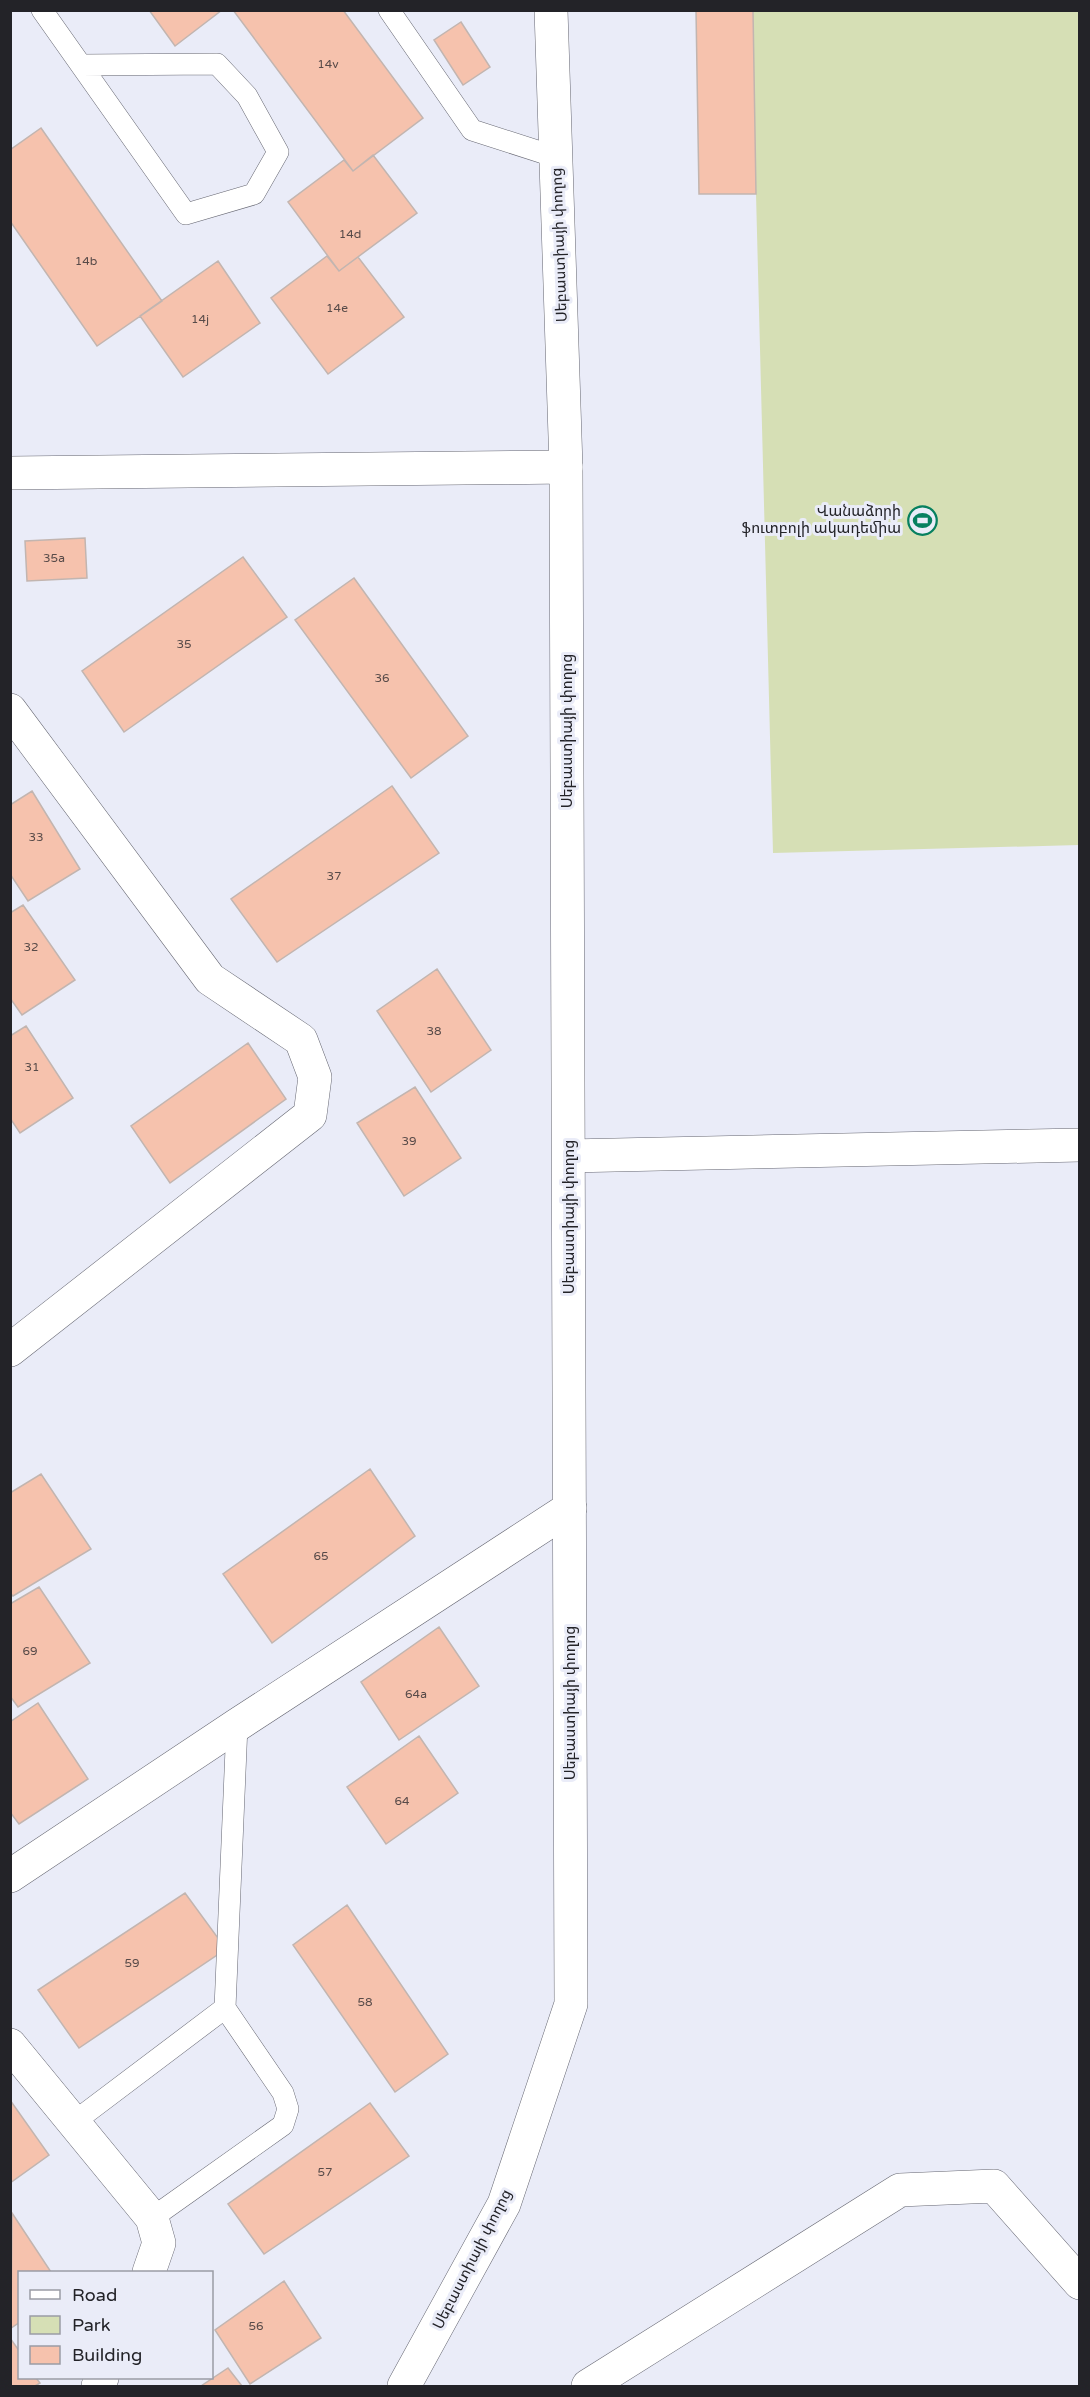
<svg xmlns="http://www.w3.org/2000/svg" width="1090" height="2397" font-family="'Varela Round','Noto Sans Armenian',sans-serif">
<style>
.park{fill:#d6dfb5}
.building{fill:#f6c2ad;stroke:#c2b5b0;stroke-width:1.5}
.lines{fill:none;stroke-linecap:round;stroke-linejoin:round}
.service-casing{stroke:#666772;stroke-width:22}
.minor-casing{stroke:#666772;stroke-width:34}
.tertiary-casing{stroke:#666772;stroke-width:34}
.service{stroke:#fff;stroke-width:21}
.minor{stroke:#fff;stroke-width:33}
.tertiary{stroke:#fff;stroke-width:33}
.labels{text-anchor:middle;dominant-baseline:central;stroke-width:6;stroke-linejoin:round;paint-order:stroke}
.number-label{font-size:12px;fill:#584b49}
.street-label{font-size:15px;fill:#232328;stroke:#eaecf8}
.poi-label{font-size:15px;fill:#232328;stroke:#eaecf8;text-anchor:end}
</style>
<rect width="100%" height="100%" fill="#eaecf8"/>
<path class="park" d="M696 11H1079V845L773 853 756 194H699Z"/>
<path class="building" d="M149 10H222L175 46Z
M233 10H343L423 118 353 171Z
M696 10H753L756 194H699Z
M461 22 490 67 463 85 434 40Z
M41 128 162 301 97 346 10 221V150Z
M373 155 417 213 339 271 288 202 344 160 353 171Z
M327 256 339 271 358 257 404 317 328 374 271 298Z
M218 261 260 323 183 377 140 316Z
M85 538 87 578 27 581 25 541Z
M243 557 287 617 124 732 82 671Z
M354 578 468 736 411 778 295 620Z
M392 786 439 853 277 962 231 899Z
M32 791 80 869 28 901 10 874V805Z
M23 905 75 980 22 1015 10 998V913Z
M437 969 491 1050 431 1092 377 1011Z
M26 1026 73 1098 20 1133 10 1118V1036Z
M248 1043 286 1099 170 1183 131 1126Z
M415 1087 461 1158 404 1196 357 1123Z
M370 1469 415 1536 272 1643 223 1574Z
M41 1474 91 1549 13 1596 10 1593V1493Z
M39 1587 90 1663 18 1707 10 1696V1604Z
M439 1627 479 1686 399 1740 361 1682Z
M38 1703 88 1779 19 1824 10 1812V1722Z
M419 1736 458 1793 386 1844 347 1787Z
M185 1893 226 1949 79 2048 38 1990Z
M347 1905 448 2054 395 2092 293 1945Z
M10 2100 49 2155 10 2183Z
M370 2103 409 2156 264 2254 228 2204Z
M12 2213 51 2272H20V2322L11 2328Z
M284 2281 321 2338 250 2384 215 2330Z
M10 2338 20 2352V2378H36L40 2383 35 2386H10Z
M228 2368 242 2386H201Z"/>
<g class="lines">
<defs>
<path id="service" d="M42 10 186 214 254 194 278 152 247 96 217 64 81 65
M389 10 472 130 556 157
M74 2122 225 2008
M152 2218 283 2125 288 2109 283 2093 225 2008 237 1725"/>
<path id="minor" d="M551 10 566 467
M10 710 210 979 301 1040 315 1077 310 1115 10 1350
M569 1156 1080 1145
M10 1876 237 1725 570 1508
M10 2045 152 2218 159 2243 149 2272
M98 2386 102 2378
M588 2386 900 2190 994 2186 1080 2283"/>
<path id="tertiary" d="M10 473 566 467 571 2004 504 2204 404 2386"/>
</defs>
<use href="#service" class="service-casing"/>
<use href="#minor" class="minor-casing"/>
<use href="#tertiary" class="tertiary-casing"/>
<use href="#service" class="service"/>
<use href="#minor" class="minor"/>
<use href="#tertiary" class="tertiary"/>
</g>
<defs>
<symbol id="stadium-ring" viewBox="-11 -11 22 22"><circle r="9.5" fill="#eaecf8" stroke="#07805f" stroke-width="1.5"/><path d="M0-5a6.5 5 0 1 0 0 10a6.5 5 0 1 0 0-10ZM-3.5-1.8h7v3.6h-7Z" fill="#07805f"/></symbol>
</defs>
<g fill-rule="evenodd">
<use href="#stadium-ring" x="906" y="504" width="33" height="33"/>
</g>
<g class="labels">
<g class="number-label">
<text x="328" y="64">14v</text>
<text x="350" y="234">14d</text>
<text x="86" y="261">14b</text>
<text x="337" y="308">14e</text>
<text x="200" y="319">14j</text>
<text x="54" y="558">35a</text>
<text x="184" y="644">35</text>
<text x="382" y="678">36</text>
<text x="36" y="837">33</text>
<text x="334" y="876">37</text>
<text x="31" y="947">32</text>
<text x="434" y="1031">38</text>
<text x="32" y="1067">31</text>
<text x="409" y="1141">39</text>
<text x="321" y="1556">65</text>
<text x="30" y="1651">69</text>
<text x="416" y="1694">64a</text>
<text x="402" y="1801">64</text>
<text x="132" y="1963">59</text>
<text x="365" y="2002">58</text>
<text x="325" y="2172">57</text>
<text x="256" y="2326">56</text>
</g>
<g class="street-label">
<text transform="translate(559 245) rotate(-92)">Սեբաստիայի փողոց</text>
<text transform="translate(567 731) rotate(-90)">Սեբաստիայի փողոց</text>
<text transform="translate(569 1217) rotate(-90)">Սեբաստիայի փողոց</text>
<text transform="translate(570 1703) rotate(-90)">Սեբաստիայի փողոց</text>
<text transform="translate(472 2259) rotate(-63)">Սեբաստիայի փողոց</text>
</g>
<g class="poi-label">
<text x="901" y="511">Վանաձորի<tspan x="901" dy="17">ֆուտբոլի ակադեմիա</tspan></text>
</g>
</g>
<rect width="1090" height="2397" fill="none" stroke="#232328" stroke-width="24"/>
<rect x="18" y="2271" width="195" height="108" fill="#eaecf8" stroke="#9a9ca5" stroke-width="1.5"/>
<rect x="30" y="2290" width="30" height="9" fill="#ffffff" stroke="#9a9ca5" stroke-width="1.5"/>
<text x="72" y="2301" font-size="18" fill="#232328">Road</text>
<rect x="30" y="2316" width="30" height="18" fill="#d6dfb5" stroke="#9a9ca5" stroke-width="1.5"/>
<text x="72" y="2331" font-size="18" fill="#232328">Park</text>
<rect x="30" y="2346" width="30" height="18" fill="#f6c2ad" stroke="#9a9ca5" stroke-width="1.5"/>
<text x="72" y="2361" font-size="18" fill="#232328">Building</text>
</svg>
